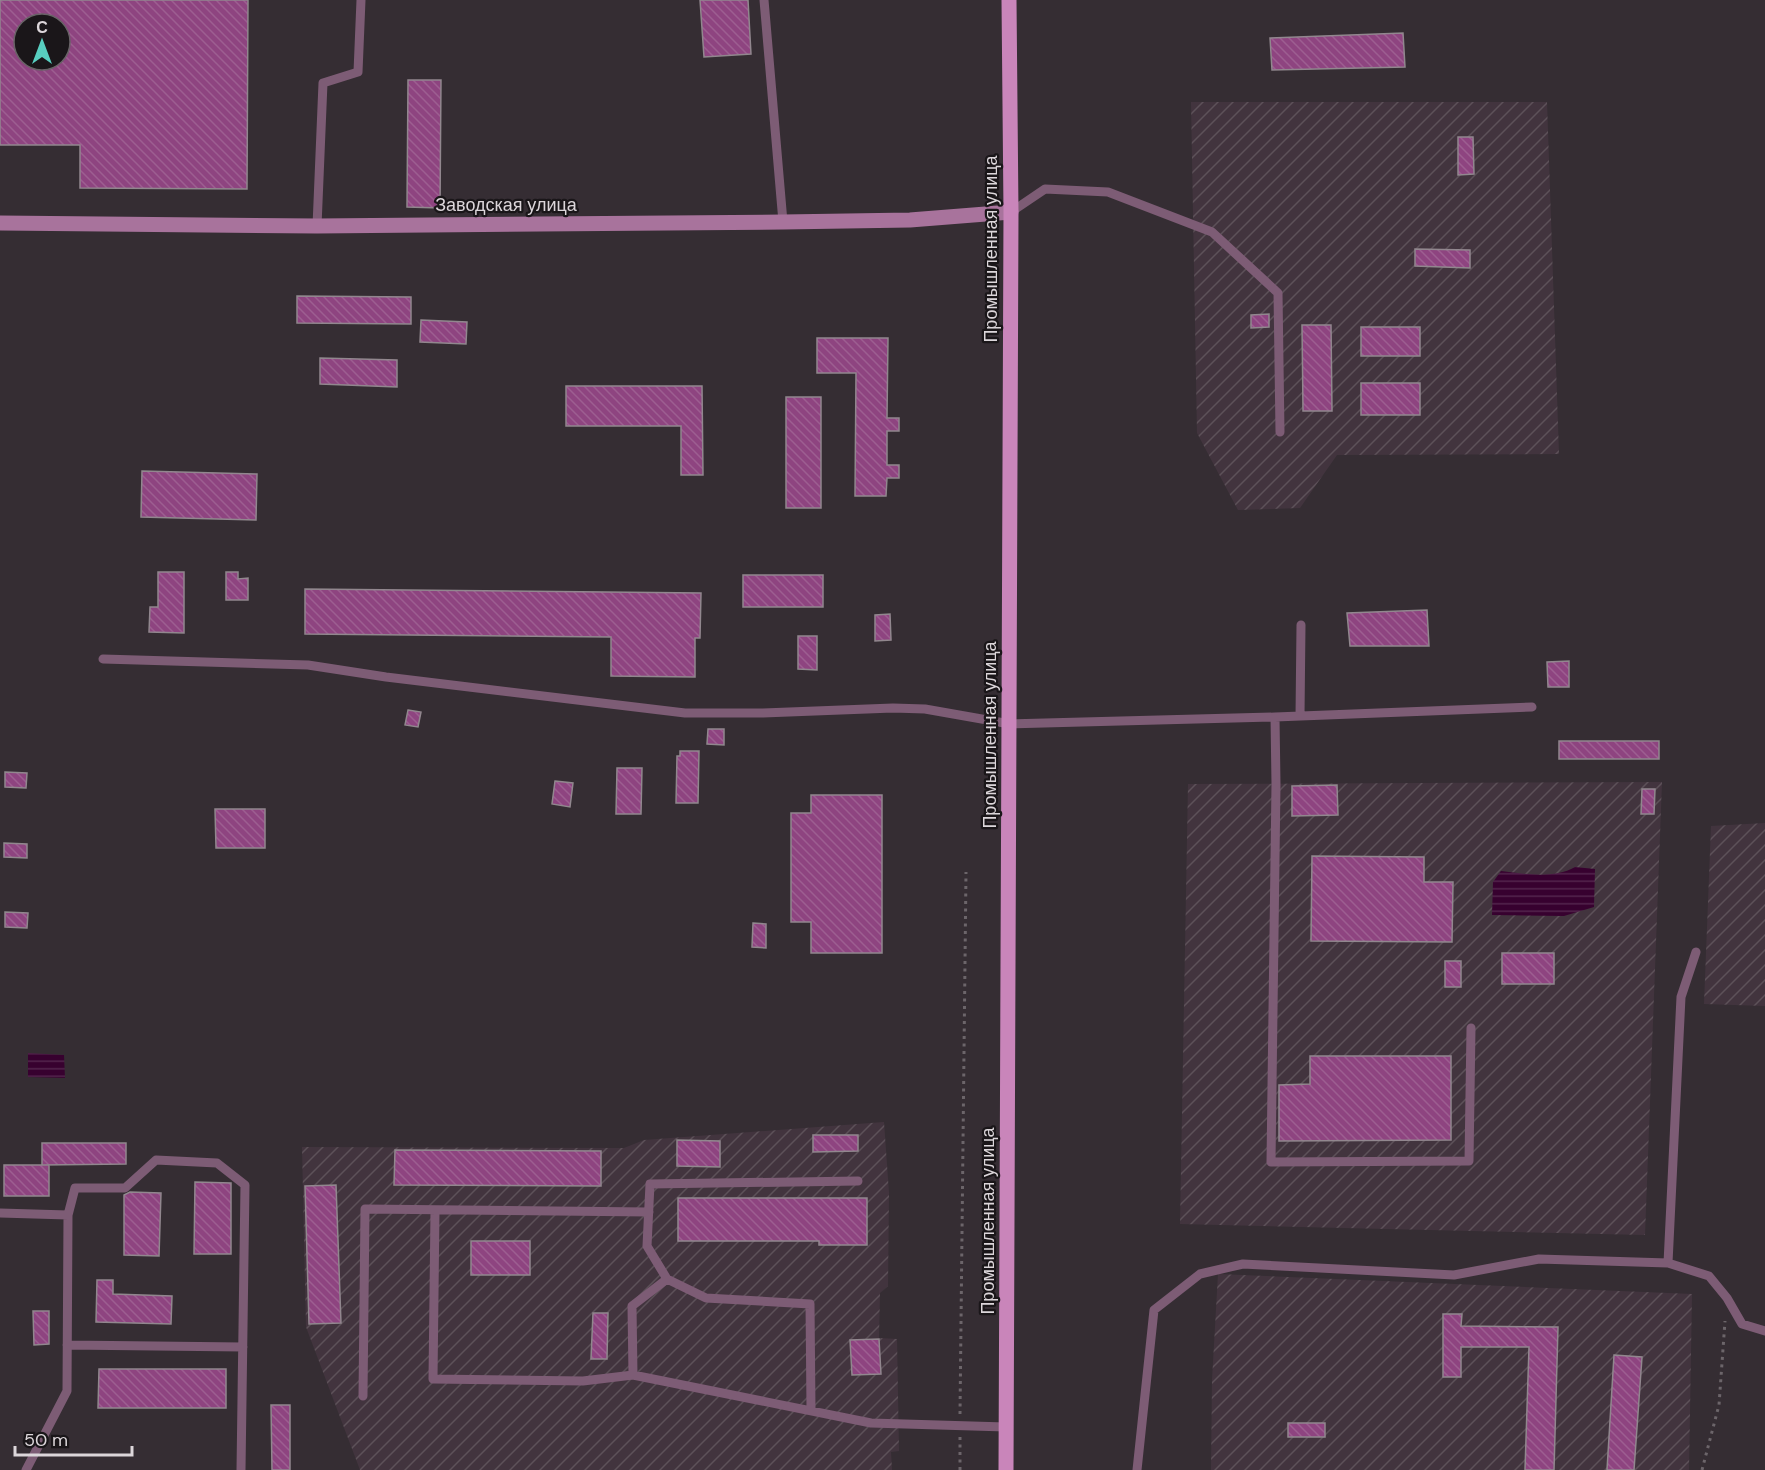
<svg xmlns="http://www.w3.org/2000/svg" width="1765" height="1470" font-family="'DM Sans',sans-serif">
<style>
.industrial{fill:url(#industrial-furrows)}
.water{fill:url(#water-rules)}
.building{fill:url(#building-back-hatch);stroke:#91878e;stroke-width:1.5;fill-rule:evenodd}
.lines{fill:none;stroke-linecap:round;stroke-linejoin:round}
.path{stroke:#6c656a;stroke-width:3;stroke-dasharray:3 4.5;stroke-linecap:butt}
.lane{stroke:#7d5c75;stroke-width:9}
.secondary{stroke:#a8739c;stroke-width:15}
.primary{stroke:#c985ba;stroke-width:15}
.labels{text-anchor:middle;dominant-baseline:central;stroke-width:4.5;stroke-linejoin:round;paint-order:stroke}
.street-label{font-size:18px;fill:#dcd6da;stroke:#1a1619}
</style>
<defs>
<pattern id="industrial-furrows" width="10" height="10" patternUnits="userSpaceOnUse" patternTransform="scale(1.5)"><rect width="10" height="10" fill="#42343e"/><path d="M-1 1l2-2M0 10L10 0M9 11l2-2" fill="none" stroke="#5d5159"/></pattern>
<pattern id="water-rules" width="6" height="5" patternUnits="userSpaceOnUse" patternTransform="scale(1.5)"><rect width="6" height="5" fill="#37012f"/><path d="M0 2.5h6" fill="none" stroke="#53254d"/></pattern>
<pattern id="building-back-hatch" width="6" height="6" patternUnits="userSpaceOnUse" patternTransform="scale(1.5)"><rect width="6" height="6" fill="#8e4480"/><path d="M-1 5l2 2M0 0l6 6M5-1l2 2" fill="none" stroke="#9d5e91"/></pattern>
</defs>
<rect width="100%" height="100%" fill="#352d33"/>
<path class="industrial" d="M1191 102H1547L1559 454 1337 455 1300 508 1238 510 1197 433Z
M1662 782 1645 1235 1180 1224 1188 784Z
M1765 823V1006L1704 1004 1711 826Z
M884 1122 889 1193 888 1286 880 1293 879 1338 897 1339 899 1451 891 1452 892 1470H360L306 1327 302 1147 624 1148 644 1140Z
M1218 1274 1692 1294 1689 1470H1211L1212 1380Z"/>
<path class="water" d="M1575 867 1595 869 1594 907 1564 916 1492 915 1493 882 1501 871C1524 874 1554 879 1575 867Z
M28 1053 64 1055 65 1078 28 1077Z"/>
<path class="building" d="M0 0H248L247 189 80 188V145H0ZM24 24H60V60H24Z
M700 0H748L751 54 704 57Z
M1403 33 1405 67 1272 70 1270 38Z
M408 80H441L440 208 407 207Z
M1458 137H1473L1474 174 1458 175Z
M1415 249 1470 250V268L1415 266Z
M297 296 411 297V324L297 323Z
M1269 314V327L1251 328V315Z
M421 320 467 322 466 344 420 342Z
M1302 325H1331L1332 411H1303Z
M1361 327H1420V356H1361Z
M817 338H888L887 418H899V431H887V465H899V478H887L886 496H855L856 373H817Z
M320 358 397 360V387L320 384Z
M1361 383H1420V415H1361Z
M566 386H702L703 475H681V426H566Z
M786 397H821V508H786Z
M142 471 257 474 256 520 141 517Z
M158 572H184V633L149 632 150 607H158Z
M226 572H238V579L248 578V600H226Z
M743 575H823V607H743Z
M305 589 701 593 700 638H695V677L611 676V637L305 634Z
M1427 610 1429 646H1350L1347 613Z
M890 614 891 640 875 641V615Z
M798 636H817V670L798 669Z
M1569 661V687H1548L1547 662Z
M408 710 421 712 418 727 405 725Z
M708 729H724V745L707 744Z
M1559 741H1659V759H1559Z
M680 751H699L698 803H676L677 756H680Z
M617 768H642L641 814H616Z
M5 772 27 773 26 788 5 787Z
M555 781 573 783 570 807 552 804Z
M1337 785 1338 815 1292 816V786Z
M1642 789H1655L1654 814H1641Z
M811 795H882V953H811V922H791V813H811Z
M215 809H265V848H216Z
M4 843 27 844V858L4 857Z
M1312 856 1424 857V882H1453L1452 942 1311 941Z
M5 912 28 913 27 928 5 927Z
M753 923 766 924V948L752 947Z
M1502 953H1554V984H1502Z
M1445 961H1461V987H1445Z
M1310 1056H1451V1140L1279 1141V1085L1310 1084Z
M813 1135H858V1151L813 1152Z
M677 1140 720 1141V1167L677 1166Z
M42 1143H126V1164L42 1165Z
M395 1150 601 1151V1186L394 1185Z
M4 1165H49V1196H4Z
M195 1182 231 1183V1254H194Z
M336 1185 341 1323 309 1324 305 1186Z
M130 1192 161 1193 159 1256 124 1255V1195Z
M678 1198H867V1245H819V1241H678Z
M471 1241H530V1275H471Z
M97 1280H113V1294L172 1296 171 1324 96 1322Z
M33 1311H49V1344L34 1345Z
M593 1313H608L607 1359H591Z
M1443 1314H1462L1461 1326 1558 1327 1554 1470H1525L1529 1347H1461V1377H1443Z
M879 1339 881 1374 852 1375 850 1340Z
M1614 1355 1642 1357 1634 1470H1607Z
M99 1369H226V1408H98Z
M271 1405H290V1470H272Z
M1288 1423H1325V1437H1288Z"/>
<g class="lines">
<path class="path" d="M960 1414 966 872
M960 1470V1436
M1702 1470 1719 1405 1725 1321"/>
<path class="lane" d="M764 0 783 222
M1011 212 1045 189 1108 192 1212 232 1278 293 1280 432
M317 226 323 83 358 72 361 0
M103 659 308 665 386 677 685 713H763L893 708 925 709 1010 724 1275 717 1532 707
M1300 716 1301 625
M1275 717 1276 784 1271 1162 1469 1161 1471 1028
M435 1210 433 1379 583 1381 633 1375 871 1423 1006 1427
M0 1213 68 1215
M1668 1263 1681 997 1696 952
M67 1345 243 1347
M633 1375 632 1306 667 1279
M363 1396 365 1209 649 1212
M811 1409 810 1304 706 1298 667 1279 647 1246 650 1184 858 1181
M26 1470 67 1391 68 1215 75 1188H125L156 1160 217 1163 245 1185 241 1470
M1137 1470 1154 1310 1200 1274 1243 1264 1454 1275 1539 1259 1668 1263 1709 1276 1727 1298 1742 1324 1765 1331"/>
<path class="secondary" d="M0 223 317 226 783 222 910 220 1011 212"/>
<path class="primary" d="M1006 1470 1011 212 1009 0"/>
</g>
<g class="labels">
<g class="street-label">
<text x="506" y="205">Заводская улица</text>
<text transform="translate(991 249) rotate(-90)">Промышленная улица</text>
<text transform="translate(990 735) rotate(-90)">Промышленная улица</text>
<text transform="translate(988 1221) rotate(-90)">Промышленная улица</text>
</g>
</g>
<g transform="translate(42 42)"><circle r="28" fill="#1a1619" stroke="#686366" stroke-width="1.5"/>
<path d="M0-4.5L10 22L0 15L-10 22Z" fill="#58cec0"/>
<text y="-9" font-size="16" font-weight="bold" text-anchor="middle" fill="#dcd6da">С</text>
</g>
<path d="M15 1446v9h117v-9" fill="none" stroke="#dcd6da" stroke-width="3"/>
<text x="24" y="1446" font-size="18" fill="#dcd6da" stroke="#1a1619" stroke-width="4.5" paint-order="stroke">50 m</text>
</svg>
